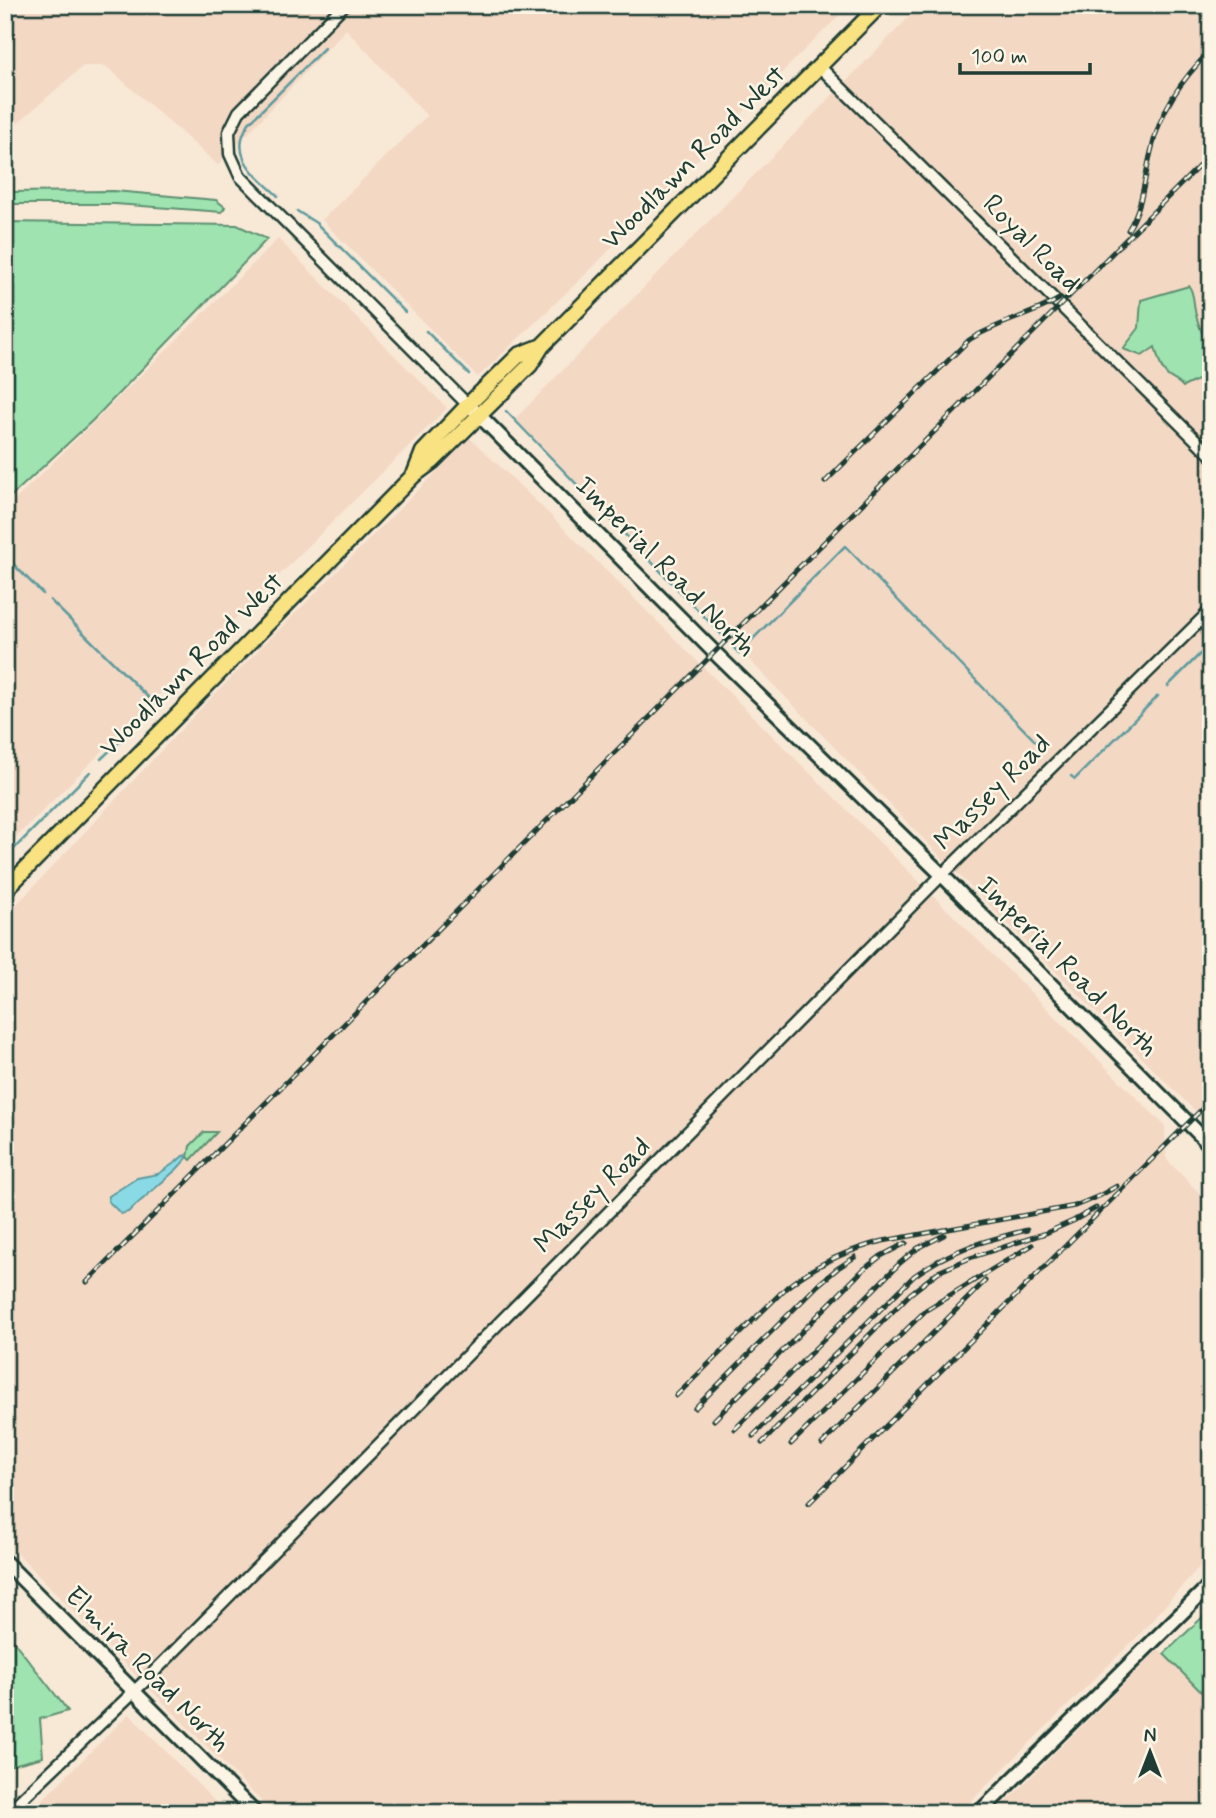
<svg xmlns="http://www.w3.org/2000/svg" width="1216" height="1818" font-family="Mynerve,sans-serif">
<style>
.built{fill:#f3d8c4}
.green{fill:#9ee3b0;stroke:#5e9072;stroke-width:2}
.water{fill:#8adae5;stroke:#5f9b9e;stroke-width:2}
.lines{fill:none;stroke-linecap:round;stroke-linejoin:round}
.stream{stroke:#5f9b9e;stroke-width:2.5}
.minor-casing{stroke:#1f3d34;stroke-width:15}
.tertiary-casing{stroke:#1f3d34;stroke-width:18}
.secondary-casing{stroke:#1f3d34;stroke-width:18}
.primary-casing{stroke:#1f3d34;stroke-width:19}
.minor{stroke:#fcf5e5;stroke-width:10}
.tertiary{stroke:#fcf5e5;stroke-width:12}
.secondary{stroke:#fcf5e5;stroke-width:12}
.primary{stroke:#f8e281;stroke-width:14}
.rail-casing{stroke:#1f3d34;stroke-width:5}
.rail{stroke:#fcf5e5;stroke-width:2.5;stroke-dasharray:8;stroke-linecap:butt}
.labels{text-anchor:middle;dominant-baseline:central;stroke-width:5;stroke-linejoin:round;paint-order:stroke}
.street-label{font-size:28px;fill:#1f3d34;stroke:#fcf5e5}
</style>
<rect width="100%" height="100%" fill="#f8e8d6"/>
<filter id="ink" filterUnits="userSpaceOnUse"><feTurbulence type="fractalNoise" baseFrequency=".0143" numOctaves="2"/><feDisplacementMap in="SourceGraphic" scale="14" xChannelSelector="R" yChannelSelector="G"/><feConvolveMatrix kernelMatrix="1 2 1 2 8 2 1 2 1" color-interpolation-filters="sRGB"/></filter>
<g filter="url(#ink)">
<path class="built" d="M5 5H850L800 54 589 271 478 377 322 220 427 116 346 29 218 165 106 66H83L5 134Z
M921 5H1211V1127L944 860 515 419Z
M278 239 447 408 5 848V510Z
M470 438 543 508 1165 1126 1166 1159 1211 1205V1553L1140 1634 959 1813H273L104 1643 5 1540V917L205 704Z
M1159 1649 1211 1702V1790L1188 1813H995Z
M129 1714 226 1813H29Z"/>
<path class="green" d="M114 191 216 200 225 207 222 212 115 204H5V192Z
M5 222 237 225 267 239 93 420 5 502Z
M1189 286C1195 295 1193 305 1196 315 1199 328 1206 341 1211 354L1208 375 1183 387C1179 381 1174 381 1168 376 1160 369 1158 357 1155 347L1142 356 1123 349 1139 328 1141 300Z
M204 1132H217L191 1160 188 1157 190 1146Z
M1211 1609V1702L1164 1654Z
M5 1630 68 1711 40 1719 43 1757 5 1767Z"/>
<path class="water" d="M186 1155 187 1158 177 1169 128 1212 121 1214 108 1201 109 1196 137 1178 158 1174 176 1162 183 1156Z"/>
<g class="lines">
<path class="stream" d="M278 196C256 175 227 156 249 123L324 48
M297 211 316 223 405 312
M426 331 469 374
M506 411 723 636
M5 556 43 594
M50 600 156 705 131 729
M733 647 739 653 845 546 1043 749
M1168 686 1211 643
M101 759 120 741
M1071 776 1075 779 1158 696
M8 855 90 772"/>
<defs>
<path id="minor" d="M344 5 239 112 229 132 230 154 240 176 468 405
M819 66 1211 455
M7 1813 146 1680 942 875 1211 610"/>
<path id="tertiary" d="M473 409 714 652 942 875 1211 1146"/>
<path id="secondary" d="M5 1562 255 1813
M979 1813 1211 1584"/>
<path id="primary" d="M414 475 423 452 468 405 519 355 542 346
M5 890 414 475 433 461 530 365 542 346 880 5"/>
</defs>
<use href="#minor" class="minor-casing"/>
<use href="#tertiary" class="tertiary-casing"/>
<use href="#secondary" class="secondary-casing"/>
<use href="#primary" class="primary-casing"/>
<use href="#minor" class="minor"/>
<use href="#tertiary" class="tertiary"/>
<use href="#secondary" class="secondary"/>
<use href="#primary" class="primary"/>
<defs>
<path id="rail" d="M1128 230C1143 206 1144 179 1151 152 1160 110 1181 80 1211 50
M825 482 969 340C997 322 1031 316 1059 299
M87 1282 1211 154
M676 1396 787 1287C816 1264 848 1250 883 1241L1075 1206 1099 1196 1117 1186
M695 1408 818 1285 838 1268 855 1257
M714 1420 863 1270 881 1256 906 1243
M735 1429 900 1263 918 1248 944 1235
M753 1436 914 1276C951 1249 984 1241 1027 1230
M762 1443 910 1294 938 1272 970 1258 1046 1233 1073 1221 1096 1208
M791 1444 926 1310 1032 1245
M822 1444 985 1281
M809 1503 1211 1100"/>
</defs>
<use href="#rail" class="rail-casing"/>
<use href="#rail" class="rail"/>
</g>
</g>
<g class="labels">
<g class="street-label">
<text transform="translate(694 158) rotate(-45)">Woodlawn Road West</text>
<text transform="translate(1031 244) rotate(45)">Royal Road</text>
<text transform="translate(665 567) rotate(45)">Imperial Road North</text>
<text transform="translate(192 665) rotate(-45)">Woodlawn Road West</text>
<text transform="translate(993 793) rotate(-45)">Massey Road</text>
<text transform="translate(1067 967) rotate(45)">Imperial Road North</text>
<text transform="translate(593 1196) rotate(-45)">Massey Road</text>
<text transform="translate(147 1670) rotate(45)">Elmira Road North</text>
</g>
</g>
<rect width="1216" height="1818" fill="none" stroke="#fcf5e5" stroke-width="28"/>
<rect x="14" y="14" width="1188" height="1790" fill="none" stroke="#1f3d34" stroke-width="2.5" filter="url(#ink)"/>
<g transform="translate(1150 1752)" stroke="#fcf5e5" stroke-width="5" paint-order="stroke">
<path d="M0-5L12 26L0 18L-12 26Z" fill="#1f3d34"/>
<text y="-10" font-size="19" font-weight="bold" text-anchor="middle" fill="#1f3d34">N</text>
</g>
<path d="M960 63v10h130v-10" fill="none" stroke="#1f3d34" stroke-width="3.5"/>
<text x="971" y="63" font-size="21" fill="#1f3d34" stroke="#fcf5e5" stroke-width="5" paint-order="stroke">100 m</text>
</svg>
